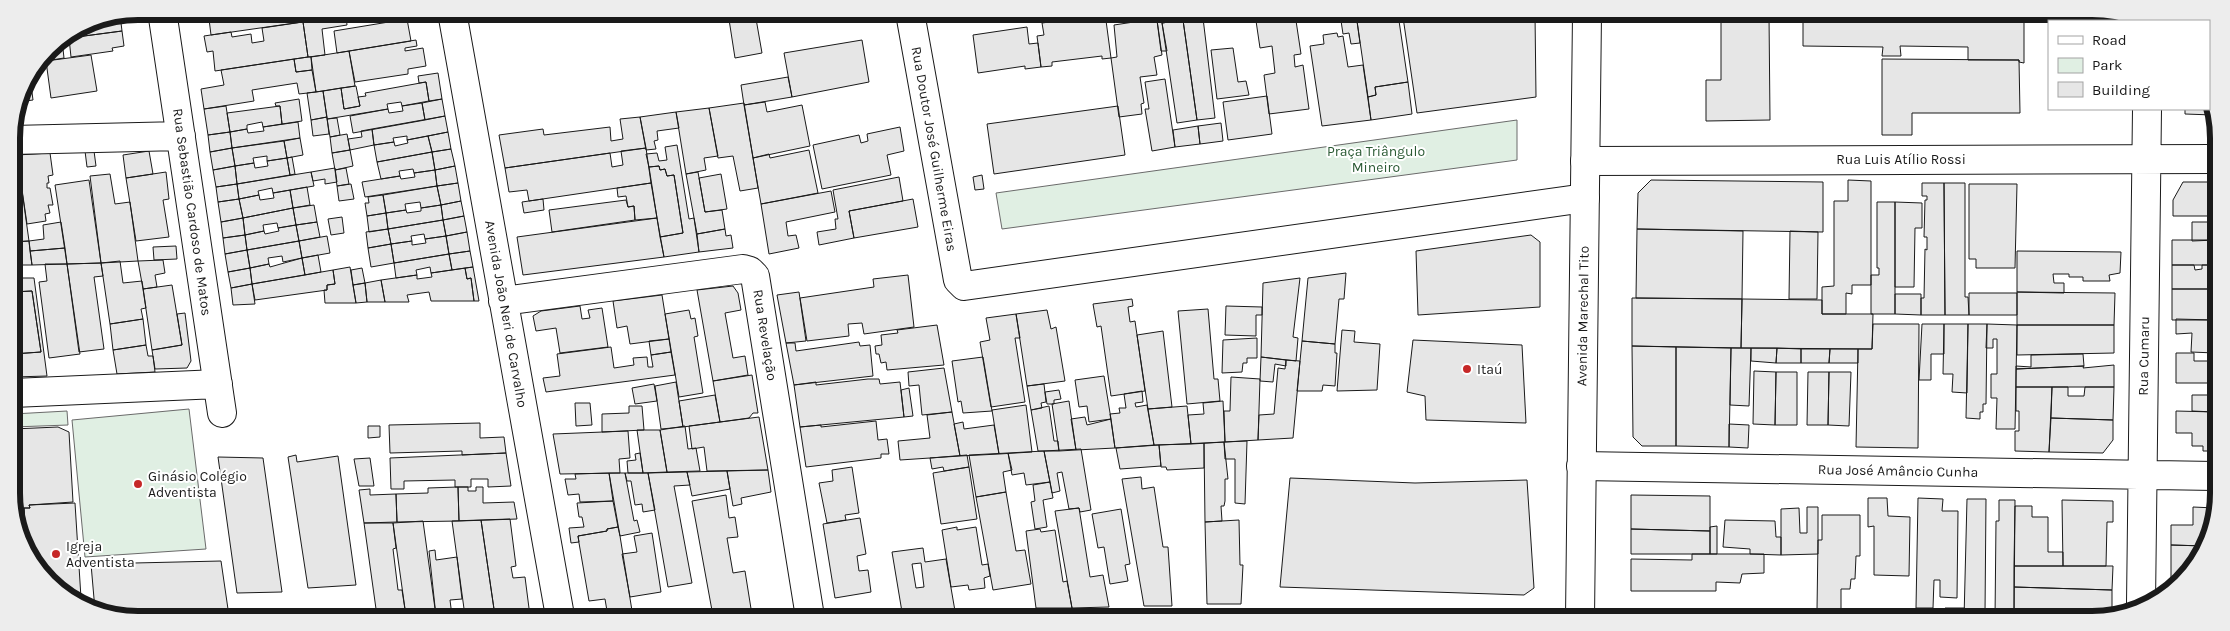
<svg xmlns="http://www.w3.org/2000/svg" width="2230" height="631" font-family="Karla,sans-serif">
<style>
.green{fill:#e0efe3;stroke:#6a6a6a}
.building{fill:#e6e6e6;stroke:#1a1a1a;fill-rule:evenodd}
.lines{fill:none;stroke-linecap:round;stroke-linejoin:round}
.minor-casing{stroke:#1a1a1a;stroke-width:30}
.primary-casing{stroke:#1a1a1a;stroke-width:30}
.minor{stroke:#fff;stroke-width:28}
.primary{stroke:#fff;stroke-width:28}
.poi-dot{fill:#c62828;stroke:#fff;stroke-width:2}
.labels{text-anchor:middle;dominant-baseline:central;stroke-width:4;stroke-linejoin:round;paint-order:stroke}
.street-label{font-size:14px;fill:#1a1a1a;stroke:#fff}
.park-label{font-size:14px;fill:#2b5a34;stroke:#fff}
.poi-label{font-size:14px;fill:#1a1a1a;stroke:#fff;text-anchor:start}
.rim{fill:none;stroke:#1a1a1a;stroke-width:6}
</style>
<rect width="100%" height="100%" fill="#fff"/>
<path class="green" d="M1517 120V160L1002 229 996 193Z
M189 409 206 549 85 557 72 420Z
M67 411 68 425 13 427V414Z"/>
<path class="building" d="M208 11 300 12 302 22 211 35Z
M300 12H371L302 22Z
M728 13H755L762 53 735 58Z
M1093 13H1105L1111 58 1102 59V56L1052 62V66L1041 67 1037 36 1044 35 1042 23 1093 16Z
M1146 13H1156L1162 55 1154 57 1157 75 1140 77 1144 103 1141 104 1142 114 1119 117 1111 58 1117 57 1114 25 1147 20Z
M1156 13H1182L1183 20 1162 23 1167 51H1161Z
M1182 13 1206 14 1207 18 1183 20Z
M1255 14H1295L1301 54 1294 55 1295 67 1303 65 1309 109 1269 114 1264 75 1275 73 1272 46 1260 48Z
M1340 14H1356L1360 43 1351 44 1349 33 1343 34Z
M1356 14H1398L1408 82 1375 87 1376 95 1368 97Z
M1428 14H1535L1536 97 1417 113 1403 17Z
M120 15 122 31 69 38V35L90 21Z
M1721 15H1769L1770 120 1706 121V80H1721Z
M1803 15H2024V63L2019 62V60H1968V47L1900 46 1901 56H1882L1883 47 1803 46Z
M346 16 347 25 322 29 325 55 308 57 303 22Z
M1203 18 1215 118 1197 120 1183 20Z
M407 19 411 41 337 53 334 31Z
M1183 20 1197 120 1177 123 1162 23Z
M303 22 308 57 215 71 213 51 207 52 204 36 231 32 232 37 251 34 252 43 264 41 262 28Z
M1027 27 1029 44 1038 43 1041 67 1025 69V66L978 73 973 35Z
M122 31 124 46 112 48 113 51 71 57 69 38Z
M1337 33 1338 37 1343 36 1348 67 1363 65 1371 120 1322 126 1310 46 1324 44 1323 35Z
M62 40 64 58 39 62 49 48Z
M416 40 417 46 405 48V51L423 48 426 66 408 69V74L355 82 349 51Z
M862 40 869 82 792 97 784 53Z
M1233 48 1238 82 1246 81 1249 95 1217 99 1211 50Z
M349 51 355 86 316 92 311 57Z
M91 55 97 91 51 98 46 61Z
M308 57H311L312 70 296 72 294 59Z
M294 59 296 72 312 70 316 92 299 94 297 83 252 90 254 101 204 109 201 89 224 85 221 70Z
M1882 59 2019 60 2020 113H1912V135H1882Z
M438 73 442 99 429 101 426 82 419 83 418 76Z
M30 77 33 100 18 102 21 89Z
M788 77 792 97 744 105 741 85Z
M1165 79 1175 147 1152 151 1145 109H1149L1145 82Z
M426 82 429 101 402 106 401 102 387 104 388 109 327 119 323 91 341 88 344 109 360 106 358 97 366 96 365 93Z
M1408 82 1412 114 1371 120 1368 97 1376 95 1375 87Z
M356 86 360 106 344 109 341 88Z
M323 91 327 117 311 120 307 93Z
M1267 96 1272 134 1228 140 1223 102Z
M299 99 302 121 282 124 280 106H276L275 103Z
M442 99 445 116 425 120 422 103Z
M2209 99 2216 114V118H2212L2213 115 2185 114V109H2209Z
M765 102 767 112 802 105 810 146 753 158 744 105Z
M422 103 425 120 353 133 350 116 388 109 389 113 403 111 402 106Z
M744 103 758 188 740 191 733 156 718 158 709 108Z
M226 106 230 132 208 135 204 109Z
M280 106 282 124 263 127 262 122 247 125V129L230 132 227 113Z
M1118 106 1125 155 994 174 987 124Z
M709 108 718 156 704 158 706 170 686 174 676 112Z
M676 112 679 128 657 131 658 140 654 141 656 149 646 150 640 117Z
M445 116 448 132 407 140V136L393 138 394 142 374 145 372 129Z
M327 117 329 134 313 136 311 120Z
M640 117 646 148 505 168 499 135 543 129 544 135 610 127 611 141 623 139 620 119Z
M337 118 340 135 330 137 327 119Z
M298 122 300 138 232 148 230 132 247 129 248 133 264 131 263 127Z
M1221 123 1223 141 1200 144 1198 126Z
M1198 126 1200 144 1175 147 1173 130Z
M900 127 904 151 887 155 891 175 822 189 813 145 859 135 861 143 868 141 867 134Z
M372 129 374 145 350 150 348 139 362 137 361 131Z
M230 132 232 148 210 152 208 135Z
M448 132 451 149 432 152 428 136Z
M347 134 350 150 332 153 330 137Z
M428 136 432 152 377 162 374 145 394 142 395 146 408 143 407 140Z
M300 138 303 155 287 158 284 141Z
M284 141 287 158 267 161V156L253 158 254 163 235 166 232 148Z
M677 145 689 219 694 218 699 252 664 257 660 237 683 233 674 175 667 176 665 169 660 170 659 166 649 167 646 154 657 153 659 161 667 160 665 147Z
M232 148 235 166 213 170 210 152Z
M646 148 651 183 529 201 527 190 509 192 505 168 610 153 612 167 623 165 621 151Z
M451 149 455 166 435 170 432 152Z
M350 150 353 166 335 170 332 153Z
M809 150 818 193 761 204 753 158 769 154 770 158Z
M85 151H94L96 166 87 167Z
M149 151 153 174 126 178 123 155Z
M432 152 435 170 414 173 413 169 399 171 400 176 381 179 377 162Z
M50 153 53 175 48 176 49 183H47V188H50L53 205H48L50 213 45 214 46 221 27 224 17 155Z
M12 155H17L29 241 12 242Z
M292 157 295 174 290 175 287 158Z
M287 158 290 175 237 184 235 166 254 163 255 168 268 166 267 161Z
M235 166 237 184 216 187 213 170Z
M455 166 458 183 437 186 435 170Z
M659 166 660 170 665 169 667 176 674 175 683 233 660 237 649 167Z
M335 168 337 182 325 184V179L313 181 311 172Z
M346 168 349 184 337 186 335 170Z
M435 170 437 186 365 197 362 182 400 176 401 179 415 177 414 173Z
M166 172 169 199 163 200 169 237 136 241 126 178Z
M311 172 314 186 273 193 272 188 258 191 259 195 239 199 237 184Z
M698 172 705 212 722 210 725 229 697 234 686 174Z
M110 174 115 204 130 202 138 261 101 263 90 176Z
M721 174 727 209 705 212 699 178Z
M982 175 984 189 975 190 973 177Z
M899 177 903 201 849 211 854 238 819 245 817 232 836 229 835 219H838L833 190Z
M89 180 101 263 67 264 55 185Z
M1651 180 1823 182V232L1637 229 1638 193Z
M1848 180 1871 181V285H1852V294L1846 293V314H1822V287L1834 286V201H1848Z
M2183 182H2216V216H2173V200Z
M458 183 461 201 441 205 437 186Z
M651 183 657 218 635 220 634 206 628 207 626 196 618 197 617 188Z
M1922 183H1944L1945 315H1921V298H1924L1925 249 1927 250V237H1924L1925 200H1927V196H1922Z
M1944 183H1965V297H1968L1969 315H1945Z
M237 184 239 199 218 202 216 187Z
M351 184 354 199 339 201 337 186Z
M1969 184H2017L2015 268H1976V259H1969Z
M437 186 441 205 421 208 420 202 405 204 406 210 386 213 383 195Z
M307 187 310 205 293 208 290 190Z
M290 190 293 208 243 218 239 199 259 195 260 200 274 198 273 193Z
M831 191 835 212 786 222 788 236 796 235 799 248 769 254 761 204Z
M383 195 386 213 367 216 365 203H369L368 197Z
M239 199 243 218 221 222 218 202Z
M543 199 544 210 524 213 522 202Z
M913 199 918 227 854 238 849 211Z
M626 200 628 207 634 206 635 220 552 232 549 210Z
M461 201 464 216 443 220 441 205Z
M1877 202H1895V314H1871V275H1879V268H1877Z
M1895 202 1922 203V228H1915L1914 287H1895Z
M314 205 317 222 296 225 293 208Z
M441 205 443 220 388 229 386 213 406 210 407 213 421 211V208Z
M293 208 296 225 278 228 277 223 263 225 264 231 245 235 243 218Z
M386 213 388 229 369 232 367 216Z
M464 216 467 232 446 236 443 220Z
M342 217 344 233 331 235 328 219Z
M243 218 245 235 223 238 221 222Z
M657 218 664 257 523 275 517 237Z
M2214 219H2216V240L2192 241V222H2214Z
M443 220 446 236 425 239 424 234 411 236 412 241 391 244 388 229Z
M61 222 65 248 30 251 29 241 44 239 43 225Z
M317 222 320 237 299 241 296 225Z
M296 225 299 241 247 250 245 235 264 231 265 234 279 231 278 228Z
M388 229 391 244 368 248 366 232Z
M725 229 726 236 731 235 733 248 699 252 697 234Z
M1637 229 1743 231 1742 299 1636 298Z
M1790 231 1818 232 1817 299H1789Z
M467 232 470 251 449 254 446 236Z
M245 235 247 250 225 254 223 238Z
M1531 235 1540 242V307L1418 315 1416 251Z
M327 236 330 253 302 258 299 241Z
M446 236 449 254 394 263 391 244 412 241V245L426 243 425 239Z
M2172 240H2216V265H2172Z
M29 241 32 265H12V242Z
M299 241 302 258 283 262 282 256 268 258 269 264 250 268 247 250Z
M391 244 394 263 371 267 368 248Z
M176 246 177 259 154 260 153 247Z
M65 248 67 264 32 265 30 251Z
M247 250 250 268 228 272 225 254Z
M470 251 473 267 452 270 449 254Z
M2017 251 2121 252 2120 273 2109 275 2110 281H2083V277H2069V274H2053L2054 283H2064V293L2017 292Z
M449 254 452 270 431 273 430 267 416 270 417 275 396 278 394 263Z
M318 255 321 272 305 275 302 258Z
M302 258 305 275 252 284 250 268 269 264 270 267Z
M163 260 165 273 155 275 157 287 143 289 138 261Z
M120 261 123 283 142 281 146 308 141 309 143 319 110 324 101 263Z
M101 263 103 276 94 277 104 349 79 352 67 264Z
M45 264H67L80 354 49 358 39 282 47 281Z
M2172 265H2194L2195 270 2202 269V265H2216V289H2172Z
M350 267 356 303H325L324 290H327V285L335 284 333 270Z
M473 267 479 301H474L471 278 467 279 465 268Z
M250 268 252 284 231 288 228 272Z
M362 268 365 283 353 285 351 270Z
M465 268 467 279 471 278 474 301H431L429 292 407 295 409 302H385L381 280 417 275V279L432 277 431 273Z
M333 270 335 284 327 285V290L255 300 252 284Z
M1346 273 1344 299H1339L1335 344 1302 341 1308 278Z
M908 275 914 327 864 334 862 323 848 324 849 336 807 341 800 298 874 287 873 279Z
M12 278H34L47 376 14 377 13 354 41 352 32 291 12 292Z
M1300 278 1293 337 1298 338 1296 361 1261 357 1263 283Z
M381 280 385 302H367L365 283Z
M365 283 367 302 356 303 353 285Z
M252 284 255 304 233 305 231 288Z
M172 285 182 345 152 350 143 289Z
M733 286 738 293 741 310 725 313 733 358 745 356 748 375 713 381 697 290Z
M2172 289H2216L2215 320H2172Z
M32 291 41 352 13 354 12 292Z
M799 292 806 341 786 343 777 295Z
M2017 292 2115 293 2114 325H2017Z
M1969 293H2017V315H1969Z
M1895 294H1921V315L1895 314Z
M662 295 669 339 630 344 627 326 617 328 613 301Z
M1632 298 1742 299 1741 348 1632 346Z
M1132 299 1133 306 1128 307 1130 322 1135 321 1145 391 1111 396 1101 326 1097 327 1093 304Z
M1742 299 1822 300V314H1873L1872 349 1741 348Z
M580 306 582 319 590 318 588 310 602 308 608 347 560 353 556 328 536 331 533 316 541 311Z
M1226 306 1262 307V315H1256V336L1225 335Z
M1208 309 1214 379H1218L1220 401 1187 404 1178 311Z
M689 310 691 319 695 318 698 336 694 337 703 393 679 397 665 314Z
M1047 310 1051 329 1056 327 1065 381 1027 386 1016 314Z
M185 313 191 361 187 368 155 369 152 350 182 345 177 314Z
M1016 314 1020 338H1015L1025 402 991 407 980 342 990 340 986 318Z
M143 319 146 345 113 350 110 324Z
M2176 319 2215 320V353L2191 352 2192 333 2176 334Z
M1873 324H1919L1918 448 1856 447 1858 349H1872Z
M1922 324H1944V354H1931V380H1919Z
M1944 324H1968L1967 393 1952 392 1953 374H1943Z
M1968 324H1987L1986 404H1983V412H1980V419L1966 418Z
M1987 324 2017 325 2015 429H1996L1997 398H1991V374H1997V339H1993V348H1986Z
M937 325 944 365 887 370 886 362 881 363 879 354H876L875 346 882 345 881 335 898 333 897 330Z
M2017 325H2114V353L2017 355Z
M1342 330 1355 331 1354 342 1380 344 1377 390 1337 391Z
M1163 331 1172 407 1148 409 1137 335Z
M1257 338V358H1247V363H1243L1242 372 1222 373 1223 340Z
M669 339 671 352 651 355 649 341Z
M1413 340 1522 345 1526 423 1426 420 1425 396 1407 392Z
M1302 341 1335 344V353H1337L1335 386 1323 385 1322 391H1297Z
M859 342 860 346 870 345 873 376 794 385 786 343H795L796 351Z
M146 345 148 356H153L155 372 117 374 113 350Z
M1632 346 1676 347V446H1642L1633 437Z
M611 347 614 368 634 365 633 358 647 357 648 367H653L651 355 671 352 675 375 546 392 543 378 560 376 557 354Z
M1676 347 1731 348 1729 447 1676 446Z
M1731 348H1751L1749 406 1730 405Z
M1751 348H1777L1776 363 1751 361Z
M1777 348 1801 349V363H1776Z
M1801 349H1830L1829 363H1801Z
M1830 349H1858V363H1829Z
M2176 353H2194V361H2213V353H2215V383H2176Z
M2083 354 2084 366 2016 369V366L2031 367V355Z
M983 357 992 411 963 413 961 401 958 402 952 361Z
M1261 357 1286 360V366L1275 364 1273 382 1260 381Z
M1286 360 1300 361 1293 438 1258 440 1259 415 1274 414 1278 368 1285 369Z
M2114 365V387H2016V369L2084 366 2083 368Z
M944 368 952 412 922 415 919 385 909 386 908 372Z
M1754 371 1776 372 1775 425 1753 424Z
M1776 372H1797V425H1775Z
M1808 372H1829L1828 425H1807Z
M1829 372H1851L1849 426 1828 425Z
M752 375 758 413H753L749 418 720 422 713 381Z
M1104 376 1111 419 1089 422 1087 406 1079 407 1075 380Z
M1231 377 1260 379 1258 440 1225 442 1224 411H1230Z
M868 379H879L880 384 900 382 904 417 800 427 794 385 816 382V385Z
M676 382 683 427 661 429 655 386Z
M2215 383V412L2192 411V395H2215Z
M654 384 657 401 635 404 632 388Z
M1044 384 1046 402 1041 403 1042 408 1031 410 1027 386Z
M2016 387H2052L2049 452 2015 451V431H2019V411H2016Z
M2052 387H2068V396H2084L2085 387H2114L2113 420 2051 418Z
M909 388 913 416 904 417 901 390Z
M1059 390 1061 399 1054 400V404H1047L1045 392Z
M1142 391 1143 402 1135 403 1136 407 1147 405 1154 445 1115 448 1110 414 1120 413 1119 408H1126L1124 394Z
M715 395 720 422 683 427 679 401Z
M1069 401 1076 450 1059 451 1052 404Z
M1223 401 1225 442 1191 444 1188 415 1204 414 1203 403Z
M575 403H590L592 425 576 426Z
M1026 405 1032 452 999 454 992 410Z
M629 406H642L644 430 602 432V414L629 413Z
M1049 406 1054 441H1058L1059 451H1038L1031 410Z
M1187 406 1191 444 1154 445 1148 409Z
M2176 411 2215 412V451H2203V446H2192V433H2176Z
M952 412 960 456 900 460 898 441 930 438 927 415Z
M759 417 768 470 707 471 704 447 692 449 689 426Z
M1085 417 1087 425 1111 419 1115 448 1076 450 1071 419Z
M2051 418 2113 420V440L2103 453 2049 452Z
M876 421 878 440 887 439 889 454H881V458L806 467 800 427 821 425V427Z
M963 422 964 429 994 425 999 454 960 456 954 424Z
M480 423V438L504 437 506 453 462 455V451L390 453 389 425Z
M1729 424 1749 425 1748 448 1729 447Z
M368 426H380V437L368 438Z
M685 426 688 449 696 448 700 471 667 472 660 430Z
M58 427 69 432 73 502 29 505 30 508H24L25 526H18L14 517 13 429Z
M637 430H660L667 472 643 473Z
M628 431 630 458 619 459 620 473 560 474 553 434Z
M1247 441 1245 504 1235 503V459H1225L1224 442Z
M1224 442 1228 479H1225V501L1224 506H1221L1222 521 1205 522 1204 443Z
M1204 443V468L1167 470 1166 467H1161L1159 445Z
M1159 445 1161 466 1120 469 1116 448Z
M1081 449 1091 510 1080 512 1079 508 1069 509 1062 472 1057 473 1060 491 1052 493 1044 451Z
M1044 451 1050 482 1026 485 1024 473 1012 475 1008 453Z
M506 453 511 486 488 487V479H471V487H455V480L404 481V489H391L390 458Z
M640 453 643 473H628L627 461 636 460 635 454Z
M1008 453 1012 470 1003 472 1006 492 976 497 969 455Z
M296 455 297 462 338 456 356 585 308 588 288 457Z
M967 455 969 467 944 471 943 467 932 469 930 458Z
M218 457 263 458 282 592 237 593Z
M370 458 374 486H359L354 459Z
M852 467 859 513 845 515 846 520 827 523 819 483 833 481 832 470Z
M969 467 977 519 941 524 933 473Z
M768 470 771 492 741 498 742 504 733 506 727 471Z
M727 471 730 489 692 496 687 472Z
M687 472 690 485 674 486 692 583 668 587 648 473Z
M609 473 613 501 580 502 579 494 568 495 565 479H576L575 474Z
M609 473H625L634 521 637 520 640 532 620 536Z
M625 473H648L655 510 643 512 642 504 635 505 631 481H627Z
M1141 477 1142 489 1154 487 1163 547H1168L1172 606H1144L1122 479Z
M1290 478 1415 483 1527 480 1534 588 1524 595 1280 587Z
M1050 482 1053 498 1043 500 1047 527 1035 529 1031 502 1035 501 1033 485Z
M458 487H468V491H476V487H483V503L514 502 517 519 459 521Z
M458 487 459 521 397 522 396 494 428 493V488Z
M370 489V495L396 494 397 522 364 523 359 490Z
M1006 492 1016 551 1025 550 1031 584 993 590 976 497Z
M726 495 729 518 735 517 738 537 727 538 733 573 745 571 752 615 713 616 692 501Z
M1631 495 1710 496V531L1631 529Z
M1868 498H1887L1888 516 1910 517 1909 576 1874 575V526L1868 527Z
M1918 498 1943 499 1942 511H1958L1957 598 1940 597V580H1934L1933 608H1916Z
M1967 499H1986L1985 614H1989V619H1964Z
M1999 500H2015L2014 619H1995L1996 521H1999Z
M2062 500 2113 501V522H2107L2106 566H2063Z
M613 501 618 527 607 529V531L578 536 579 542 571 543 569 528 584 527 582 517H579L577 503Z
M75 503 81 598H75L48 582 18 526H25L24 508H30L29 505Z
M2015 506H2032V517H2048V552H2063V566H2014Z
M1807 507H1818V554L1781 555V509L1799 508 1800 533H1807Z
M2193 507 2215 508 2214 525 2205 546 2171 545V525H2193Z
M1079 508 1090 577 1103 575 1109 607 1072 608 1055 511Z
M1121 509 1130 564 1125 565 1128 581 1110 584 1104 547 1098 548 1092 514Z
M1822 515H1860V556H1856L1855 579H1851L1850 589H1841V610H1817L1818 540H1822Z
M860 518 866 554 857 556 859 571 868 570 871 592 835 598 823 524Z
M510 519 516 566 511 567 513 578 525 577 530 616H495L481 520Z
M481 520 495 616H465L452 521Z
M1239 520 1240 565H1243L1241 604H1207L1205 522Z
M1725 520 1775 521 1776 537H1781V555L1750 554V549L1723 547Z
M423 521 436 616H406L393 523Z
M364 523H393L396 548 393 549 398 590H402L406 616H377Z
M1717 526V554H1710V527Z
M618 527 620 536 633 617H608L605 599 589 601 579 543 578 536 607 531V529Z
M957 527V530L976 527 982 565 988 564 990 576 984 578 985 588 969 590 968 585 951 587 942 530Z
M1040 529 1041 532 1055 530 1063 582 1067 581 1072 608H1036L1026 531Z
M1631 529 1710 531V554H1631Z
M652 533 661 592 630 597 622 554 637 552 634 536Z
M2171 545 2205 546 2198 563 2181 581H2171Z
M923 548 925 562 946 559 955 611 902 612 892 552ZM921 563 924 587 916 588 912 564Z
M435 550 436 560 457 557 462 599 450 600 452 616H436L429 551Z
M1692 554H1764V573L1742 574 1740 583 1716 582V591H1631V559L1692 560Z
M221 561 229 616 106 615 95 610 91 564Z
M2014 566H2113L2112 590 2014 587Z
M2014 587 2112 590V615L2100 619H2014Z
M1945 608H1965L1964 619H1944Z
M1817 611H1866V619H1817Z"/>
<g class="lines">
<defs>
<path id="minor" d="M162 11 222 413
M452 12 560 616
M910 13 958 280 964 286 1585 198
M12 140 181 136
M1585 161 2216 159
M503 301 743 269 750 271 755 276 810 617
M13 393 218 384
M1581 466 2215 476
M2141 604 2147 109"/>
<path id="primary" d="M1580 618 1587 14"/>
</defs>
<use href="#minor" class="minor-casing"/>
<use href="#primary" class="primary-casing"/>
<use href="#minor" class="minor"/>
<use href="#primary" class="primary"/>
</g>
<g class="poi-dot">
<circle cx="1467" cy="369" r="5"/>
<circle cx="138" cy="484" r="5"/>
<circle cx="56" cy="554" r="5"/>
</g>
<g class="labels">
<g class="street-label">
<text transform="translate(934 149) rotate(80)">Rua Doutor José Guilherme Eiras</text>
<text x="1901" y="159">Rua Luis Atílio Rossi</text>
<text transform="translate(192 212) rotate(82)">Rua Sebastião Cardoso de Matos</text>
<text transform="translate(506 314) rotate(80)">Avenida João Neri de Carvalho</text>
<text transform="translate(1583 316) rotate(-89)">Avenida Marechal Tito</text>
<text transform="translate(765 335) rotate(81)">Rua Revelação</text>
<text transform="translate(2144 356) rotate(-89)">Rua Cumaru</text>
<text transform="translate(1898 471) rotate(1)">Rua José Amâncio Cunha</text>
</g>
<g class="park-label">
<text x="1376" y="151">Praça Triângulo<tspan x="1376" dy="16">Mineiro</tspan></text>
</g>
<g class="poi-label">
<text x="1477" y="369">Itaú</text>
<text x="148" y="476">Ginásio Colégio<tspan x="148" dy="16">Adventista</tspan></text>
<text x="66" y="546">Igreja<tspan x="66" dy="16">Adventista</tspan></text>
</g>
</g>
<path d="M0 0H2230V631H0ZM138 20H2092A118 118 0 0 1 2210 138V493A118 118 0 0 1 2092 611H138A118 118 0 0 1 20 493V138A118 118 0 0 1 138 20Z" fill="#ededed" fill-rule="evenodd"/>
<path class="rim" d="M138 20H2092A118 118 0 0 1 2210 138V493A118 118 0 0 1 2092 611H138A118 118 0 0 1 20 493V138A118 118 0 0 1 138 20Z"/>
<rect x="2048" y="20" width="162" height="90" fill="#ffffff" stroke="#a3a3a3"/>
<rect x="2058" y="36" width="25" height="8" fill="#ffffff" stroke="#a3a3a3"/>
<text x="2092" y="45" font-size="15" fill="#1a1a1a">Road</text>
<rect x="2058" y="58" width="25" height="15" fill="#e0efe3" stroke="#a3a3a3"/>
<text x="2092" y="70" font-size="15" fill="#1a1a1a">Park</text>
<rect x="2058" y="82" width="25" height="15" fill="#e6e6e6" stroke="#a3a3a3"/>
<text x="2092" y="95" font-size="15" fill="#1a1a1a">Building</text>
</svg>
